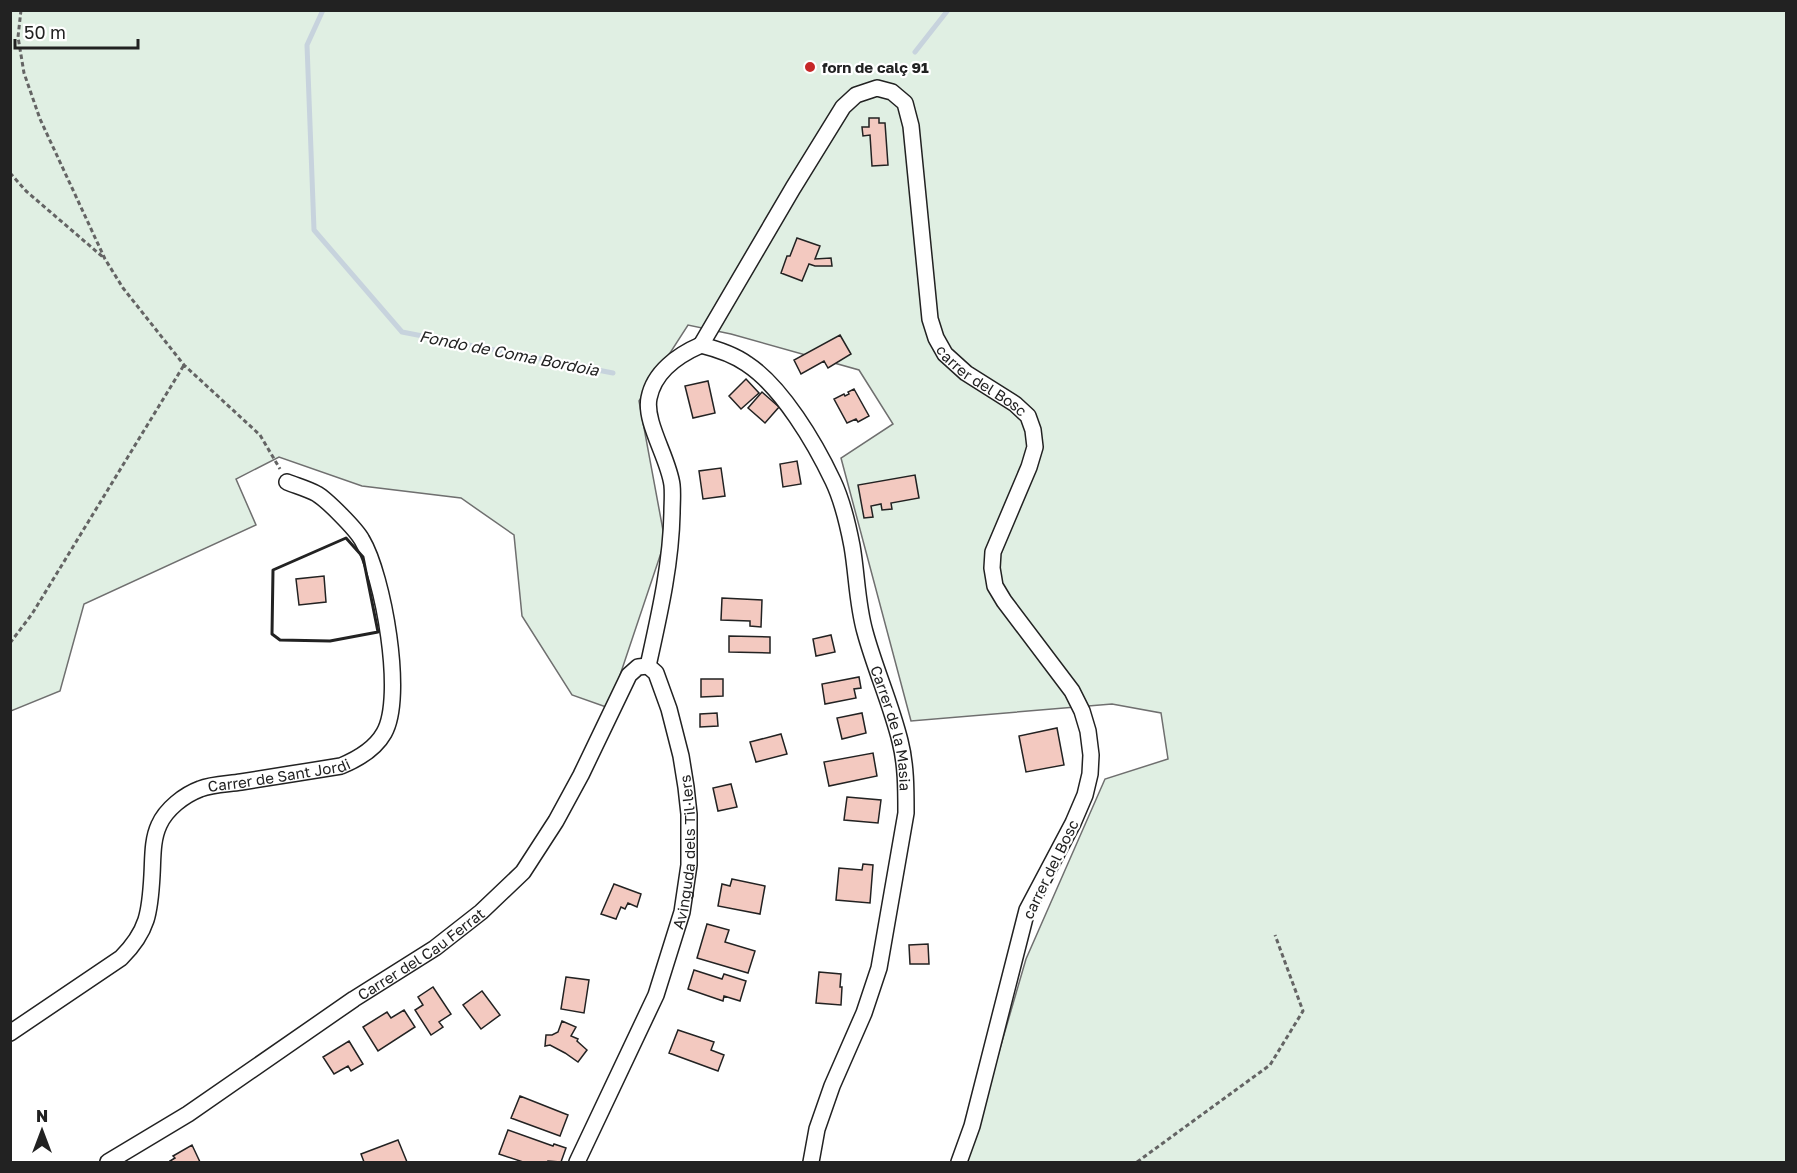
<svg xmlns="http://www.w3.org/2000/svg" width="1797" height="1173" font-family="'Golos Text',sans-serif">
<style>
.green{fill:#e0efe3;stroke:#6f6f6f;stroke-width:1.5}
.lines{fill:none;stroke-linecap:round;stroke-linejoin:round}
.stream{stroke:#c7d3dd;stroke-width:5}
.building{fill:#f3c9c0;stroke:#222;stroke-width:1.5}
.street-casing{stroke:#222;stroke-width:18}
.path{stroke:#646464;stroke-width:3;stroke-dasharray:4.5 3;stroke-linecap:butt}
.street{stroke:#fff;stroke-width:15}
.wall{stroke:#222;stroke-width:3}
.poi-dot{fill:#c62828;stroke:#fff;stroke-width:2}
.labels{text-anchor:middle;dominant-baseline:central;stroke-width:4.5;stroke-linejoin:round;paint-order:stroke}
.poi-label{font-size:15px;font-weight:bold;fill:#222;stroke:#fff;text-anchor:start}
.street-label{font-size:15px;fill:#222;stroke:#fff}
.water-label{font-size:16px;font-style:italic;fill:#222;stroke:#fff}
</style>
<rect width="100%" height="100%" fill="#fff"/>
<path class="green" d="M11 11H1786V1162H967L1026 959 1105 779 1168 759 1161 713 1112 704 911 721 841 458 893 424 859 370 731 334 688 325 639 401 665 541 609 708 572 695 522 616 514 535 461 498 362 486 279 457 236 479 256 525 84 604 60 691 11 711Z"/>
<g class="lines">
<path class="stream" d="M323 10 307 45 314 230 402 332 613 373
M915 52 948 10"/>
</g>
<path class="building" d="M869 118H879V123H885L888 165 872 166 870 135 863 136 862 127H869Z
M797 238 820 246 815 259 831 258 832 266H815L809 264 802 281 781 273 787 256H790Z
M840 335 851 354 828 368 824 361 801 374 794 360Z
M746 379 759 393 741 409 729 396Z
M708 381 715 413 693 418 685 386Z
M854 389 869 416 858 422 856 419 847 423 834 399 844 394 845 396 849 394 848 392Z
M762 392 779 407 765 423 748 408Z
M797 461 801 484 783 487 780 464Z
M721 468 725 496 703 499 699 471Z
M915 475 919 498 891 503 892 509 882 510 881 504 871 506 873 517 864 518 858 485Z
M324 576 326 602 299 605 296 579Z
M722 598 762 600 761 627 750 626V621L721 620Z
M831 635 835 652 816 656 813 639Z
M729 636 770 637V653L729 652Z
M859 677 861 688 854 689 856 698 825 704 822 684Z
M701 679H723V696L701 697Z
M717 713 718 726 700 727V714Z
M862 713 866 733 842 739 837 718Z
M1057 728 1064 765 1026 772 1019 736Z
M781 734 787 754 756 762 750 742Z
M873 753 877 776 829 786 824 762Z
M731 784 737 807 718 811 713 788Z
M847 797 881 800 878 823 844 820Z
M863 864 873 865 870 903 836 900 839 868 862 870Z
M732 879 765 886 760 914 718 906 722 884 730 886Z
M614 884 641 894 637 907 628 903 625 909 621 907 616 919 601 914Z
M707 924 729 930 725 942 755 951 748 973 697 958Z
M928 944 929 964H910L909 945Z
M694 970 722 979 724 974 746 981 740 1001 724 996 723 1001 688 989Z
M819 972 841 974 840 987H842L841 1005 816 1003Z
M566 977 589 980 584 1013 561 1009Z
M433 987 451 1014 439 1022 443 1027 431 1035 415 1010 423 1005 418 997Z
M482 991 500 1015 481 1029 463 1005Z
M404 1010 415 1027 378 1051 363 1027 387 1012 391 1018Z
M562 1021 576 1027 571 1036 578 1039 577 1041 587 1050 578 1062 565 1053 550 1045 545 1046 546 1035H552L558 1032Z
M678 1030 714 1042 711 1050 724 1055 718 1071 669 1053Z
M349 1041 363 1064 351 1071 348 1066 334 1074 323 1057Z
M520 1096 568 1115 560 1136 511 1118Z
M508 1130 553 1146 554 1144 566 1148 561 1162 548 1161V1162H523L499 1154Z
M398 1140 407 1162H364L361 1154Z
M192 1145 200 1162H171L170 1161 175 1158 173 1156Z"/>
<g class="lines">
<defs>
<g id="street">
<path id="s1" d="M701 345 793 188 843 107 856 95 877 88 892 92 905 103 911 126 930 319 936 338 945 354 966 373 1015 404 1028 416 1033 430 1035 447 1029 467 993 552 992 568 995 586 1004 601 1072 691 1082 711 1088 731 1091 755 1090 774 1085 795 1073 823 1027 910 972 1126 959 1162"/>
<path id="s2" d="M701 345C717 349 733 354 747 364 782 387 815 443 833 481 842 500 848 525 852 546 857 575 857 604 865 632 875 669 891 704 900 741 906 764 906 789 906 813L879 968 864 1013 832 1086 817 1129 811 1162"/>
<path id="s3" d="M10 1033 121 958C148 931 150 912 152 875 153 858 152 840 159 825 166 809 184 795 200 789 212 784 228 784 241 782 274 777 308 771 341 766 358 759 375 749 384 733 405 697 383 575 362 540 356 529 327 500 317 494 308 489 297 486 287 482"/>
<path id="s4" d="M108 1162 188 1114 354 999 435 948 481 912 523 872 556 821 581 775 629 675 638 667 648 666"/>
<path id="s5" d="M577 1162 656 995 682 912 689 865V814L686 787 681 756 669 709 656 673 648 666C659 616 671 565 672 513 672 504 673 494 672 485 669 459 644 422 649 398 654 372 678 355 701 345"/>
</g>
</defs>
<use href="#street" class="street-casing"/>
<path class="path" d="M21 10 18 37 24 73 40 119 105 259 123 288 184 365 260 435 280 469
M10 173 26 191 104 258
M10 643 32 614 184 365
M1137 1162 1270 1065 1303 1011 1275 935"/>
<use href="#street" class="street"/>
<path class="wall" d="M346 538 363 557 378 632 330 641 280 640 272 634 273 570Z"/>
</g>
<circle class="poi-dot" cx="810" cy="67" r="6"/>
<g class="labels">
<g class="poi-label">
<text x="822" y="67">forn de calç 91</text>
</g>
<g class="street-label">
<text stroke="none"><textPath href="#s1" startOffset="651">carrer del Bosc</textPath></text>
<text stroke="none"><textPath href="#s2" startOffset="452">Carrer de la Masia</textPath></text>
<text stroke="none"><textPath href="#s3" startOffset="412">Carrer de Sant Jordi</textPath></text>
<text stroke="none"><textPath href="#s5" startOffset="332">Avinguda dels Til·lers</textPath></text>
<text transform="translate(1050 869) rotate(-64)">carrer del Bosc</text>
<text stroke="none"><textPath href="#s4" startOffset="376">Carrer del Cau Ferrat</textPath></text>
</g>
<g class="water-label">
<text transform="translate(509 353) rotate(11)">Fondo de Coma Bordoia</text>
</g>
</g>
<rect width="1797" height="1173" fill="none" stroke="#222222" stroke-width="24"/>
<g transform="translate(42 1131)" stroke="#ffffff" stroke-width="4.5" paint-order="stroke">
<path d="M0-4.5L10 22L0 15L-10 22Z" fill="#222222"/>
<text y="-9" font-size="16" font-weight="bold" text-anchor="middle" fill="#222222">N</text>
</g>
<path d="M15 39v9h123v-9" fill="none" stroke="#222222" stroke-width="3"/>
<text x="24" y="39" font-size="18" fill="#222222" stroke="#ffffff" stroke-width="4.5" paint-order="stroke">50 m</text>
</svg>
